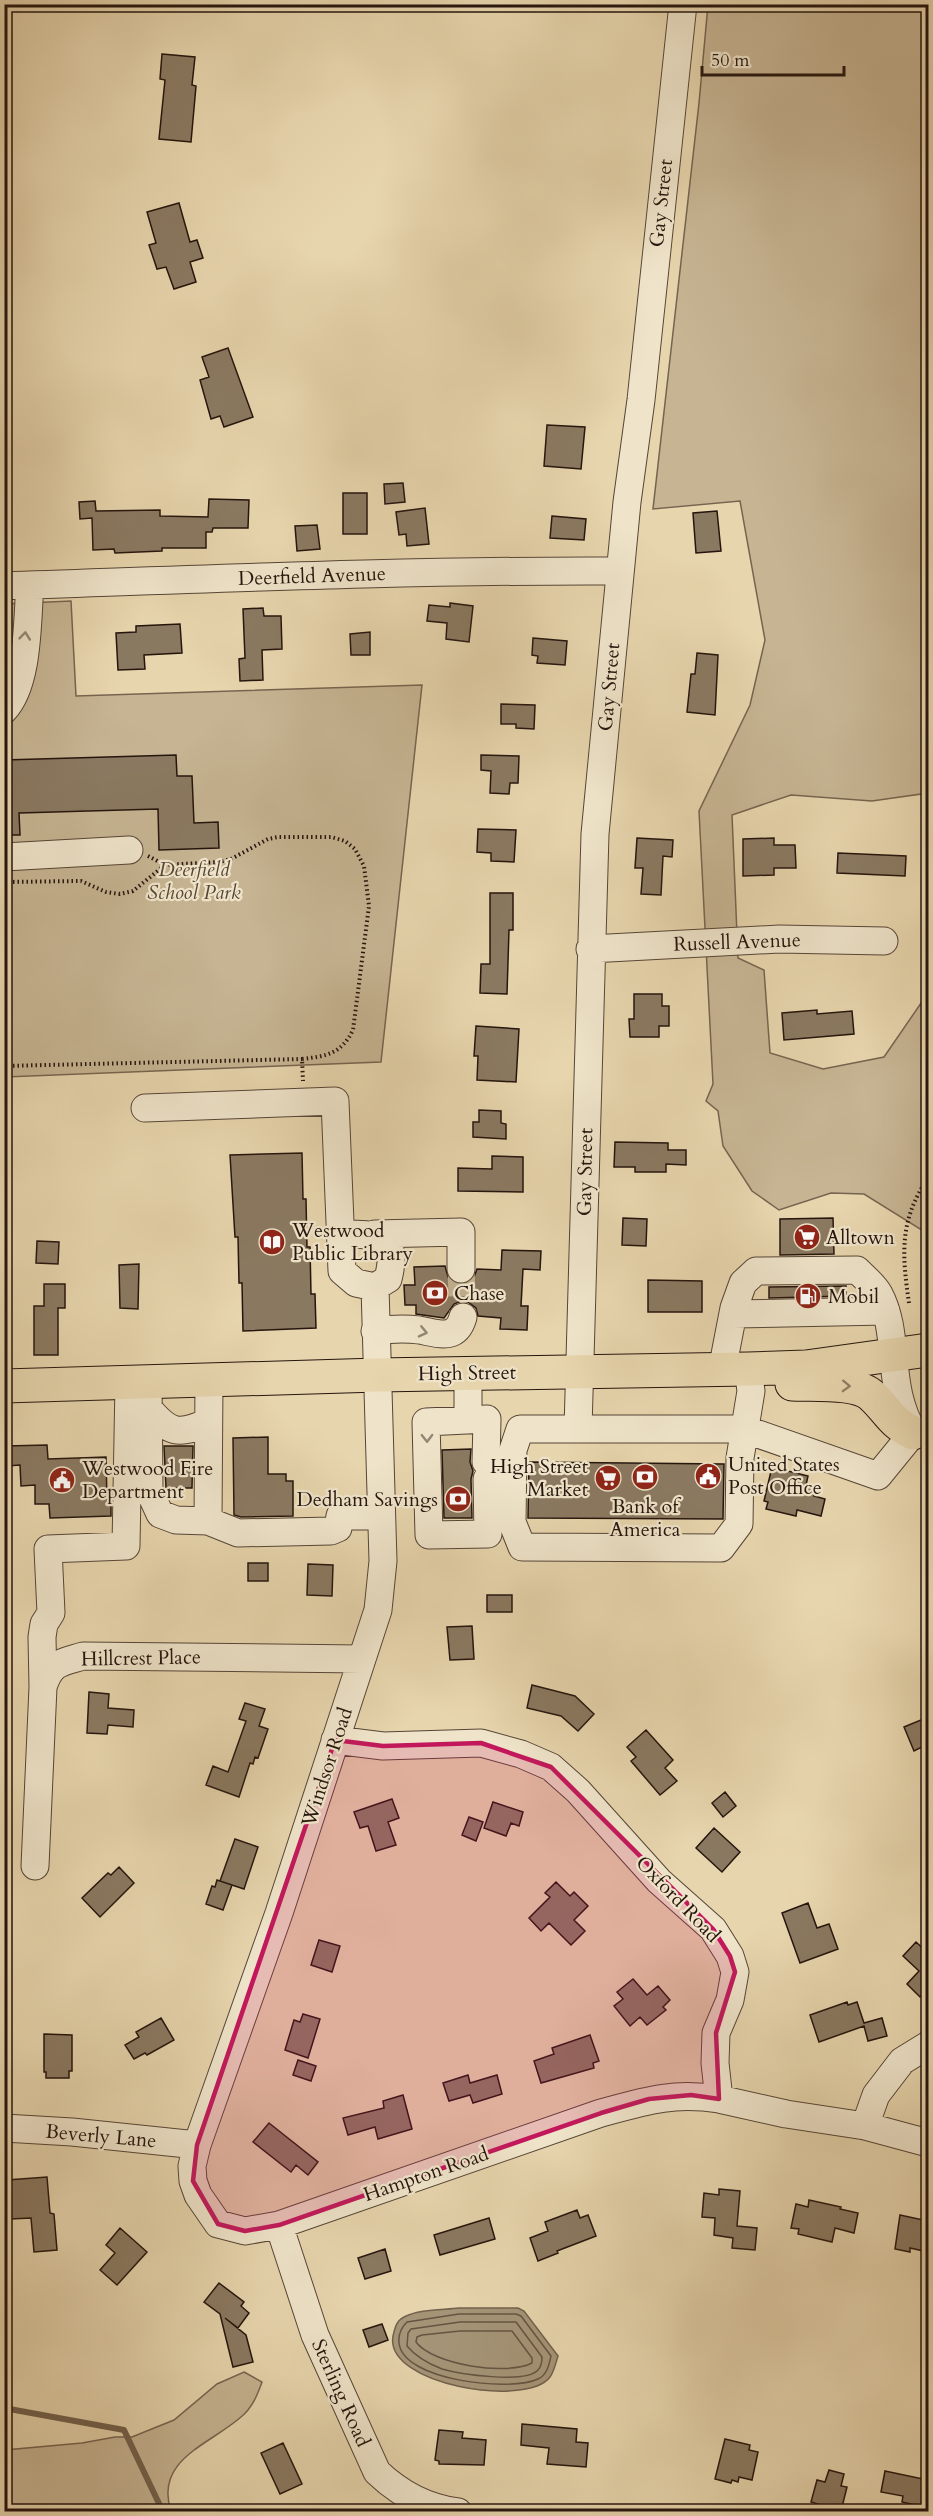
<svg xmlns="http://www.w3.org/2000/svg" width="933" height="2516" font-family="Cardo,serif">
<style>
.green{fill:#c6b492;stroke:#766450;stroke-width:1.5}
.water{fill:#a59477;stroke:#72614d;stroke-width:1.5}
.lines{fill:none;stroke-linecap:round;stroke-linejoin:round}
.shore{stroke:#655442;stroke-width:1.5}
.stream{stroke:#72614d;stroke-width:6}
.building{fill:#8a7961;stroke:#25150e;stroke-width:1.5}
.minor-tunnel{stroke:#c0af8d;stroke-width:27;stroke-dasharray:27 14;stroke-linecap:butt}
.minor-casing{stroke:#564536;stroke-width:29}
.major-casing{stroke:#25150e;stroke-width:35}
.path{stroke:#25150e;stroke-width:4;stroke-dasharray:1.5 3;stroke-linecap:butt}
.minor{stroke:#efe4ca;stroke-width:27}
.major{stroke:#e7d5ad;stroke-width:33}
.oneway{stroke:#948775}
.oneway2{stroke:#907f65}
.marked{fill:#c2185b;fill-opacity:0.2;stroke:#c2185b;stroke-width:4.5;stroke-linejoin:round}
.labels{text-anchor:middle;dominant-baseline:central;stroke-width:4.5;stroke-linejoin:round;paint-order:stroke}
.street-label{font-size:20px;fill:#25150e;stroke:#efe4ca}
.park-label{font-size:20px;font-style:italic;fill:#554536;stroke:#efe4ca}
.poi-label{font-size:20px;fill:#25150e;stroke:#efe4ca;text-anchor:start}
</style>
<rect width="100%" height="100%" fill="#e7d5ad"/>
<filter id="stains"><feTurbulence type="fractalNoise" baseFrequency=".00333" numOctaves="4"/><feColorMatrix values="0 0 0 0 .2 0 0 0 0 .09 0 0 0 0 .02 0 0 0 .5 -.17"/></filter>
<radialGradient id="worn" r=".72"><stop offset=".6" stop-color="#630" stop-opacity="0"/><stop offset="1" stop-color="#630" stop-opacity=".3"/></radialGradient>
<path class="green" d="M708 5H928V793L872 801 791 795 732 815 738 958 764 970 770 1053 823 1069 884 1057 928 993V1234L864 1194 831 1193 779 1210 752 1191 723 1146 718 1111 706 1101 713 1084 699 811 750 705 765 640 740 501 653 509 699 103Z
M71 601 76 696 422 685 381 1062 5 1077 4 604Z
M244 2372 262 2382C257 2396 252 2408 241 2417 209 2445 154 2460 171 2511H5V2450L82 2443 115 2437H132L174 2420 217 2384Z"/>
<path class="water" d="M459 2308H518L524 2311 558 2356C556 2362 554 2372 550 2377 527 2408 384 2385 393 2336 395 2328 396 2321 404 2317 419 2309 443 2310 459 2308Z"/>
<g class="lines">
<path class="shore" d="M459 2314H516L521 2316 551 2356C549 2365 547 2375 538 2379 511 2392 403 2381 399 2343 398 2335 401 2328 407 2322Z
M460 2322H516L542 2357C542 2361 541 2367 538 2370 525 2384 459 2374 442 2369 429 2364 416 2357 407 2346L408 2333 411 2329Z
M460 2331H512L532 2358V2363C507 2376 433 2365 416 2342L417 2337 422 2335Z"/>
<path class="stream" d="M4 2408 124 2430 163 2512"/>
</g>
<path class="building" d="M162 54 195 57 192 85 196 86 191 142 159 139 165 80 160 79Z
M179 203 190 242 197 240 203 258 190 262 196 282 174 289 166 267 157 269 149 245 156 243 147 212Z
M228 348 253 417 224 427 220 416 211 419 200 380 209 377 202 357Z
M547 425 585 427 581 469 544 466Z
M403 483 405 502 385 504 384 484Z
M343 493H367V534H343Z
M209 499 249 500 248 528H213L212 532H206V548H162V551L115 553 114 549 93 550 92 518 80 519 79 502 95 501 96 511 160 510V516L208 517Z
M425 508 429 544 407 546 406 534 399 535 396 512Z
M717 511 721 551 696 553 693 513Z
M552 516 586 519 584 540 550 538Z
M317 525 320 549 297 551 295 526Z
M450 603 473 606 469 642 446 639 447 623 427 621 429 605 450 607Z
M263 608 264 616H281L282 649 262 650 263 680 240 681 239 659 245 658 243 609Z
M180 624 182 653 144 655 145 669 118 670 116 633 136 632V626Z
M370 632V655H351L350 634Z
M533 638 567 641 565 665 537 663 538 656 532 655Z
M697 653 718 655 715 715 687 712 691 674H695Z
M501 704 535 705 534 729 516 728V724H501Z
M176 755 177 776H192L194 823 218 822 219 848 159 850 158 809 19 813 20 835H4V760Z
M481 755 519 756 518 783H510L509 794 490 793 491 771 481 770Z
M478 829 516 830 514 862 491 861V853L477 852Z
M637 838 673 840 672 857 663 856 661 895 641 894 643 868H635Z
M774 838V845H795L796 868H774V875L743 876V839Z
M838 853 906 856 905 876 837 873Z
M490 893H513V930H509L507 994 480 993 481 964H490Z
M634 994H662V1006H669V1026H659V1037H630L629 1019H634Z
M817 1010V1014L852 1011 854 1034 784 1040 782 1013Z
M476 1026 519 1029 516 1082 477 1080 478 1056H474Z
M479 1110 501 1111V1123L506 1124V1139L473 1137V1122H479Z
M615 1142 668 1143V1150H686V1165L666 1164V1172H635V1167H614Z
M302 1153 303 1199H306L307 1247H310L311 1294H315L316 1328 243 1331 242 1283H239L238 1237H235L230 1155Z
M492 1156 523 1157V1192L458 1191V1168L492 1169Z
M623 1218 647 1219 646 1246 622 1245Z
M833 1218 834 1254 780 1255V1219Z
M37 1241 59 1242 58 1264 36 1263Z
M502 1250 541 1251 540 1270 523 1269 521 1306H528L527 1330 500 1329 501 1318 478 1316 476 1308 468 1302 461 1301 454 1304 444 1318 416 1314V1305H405L404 1285H415L414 1267 445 1266 448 1277 454 1283 462 1285 468 1283 474 1277 477 1269 501 1270Z
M139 1264 138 1309 120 1308 119 1265Z
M648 1280 702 1281V1312H648Z
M44 1284H65V1308H58V1355H34V1306H44Z
M846 1286V1296L769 1298V1287Z
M268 1437V1474H286V1481H293V1516L241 1517 234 1515 233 1438Z
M47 1445 48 1459 106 1457 107 1500H111V1516L50 1518 49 1504H35V1485L21 1486 20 1465 7 1466 6 1446Z
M164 1446H193L192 1488H166Z
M471 1449 470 1462 473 1471 471 1479 472 1518H444L442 1450Z
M529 1462 724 1464 723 1519 528 1518Z
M772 1467 808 1476 806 1485 816 1488 814 1496 825 1499 821 1516 797 1510 796 1516 766 1509 768 1502 764 1501Z
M248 1563H268V1581H248Z
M308 1564 333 1565 332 1596 307 1595Z
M487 1595H512V1612H487Z
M472 1626 474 1659 450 1660 447 1627Z
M532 1685 575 1696 594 1714 578 1731 561 1716 527 1708Z
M89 1692 109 1694 108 1708 134 1710 133 1727 108 1725 107 1734 87 1733Z
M245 1703 265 1709 259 1726 268 1729 258 1758 255 1757 253 1764 250 1763 239 1797 206 1785 213 1766 228 1772 246 1721 239 1719Z
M928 1717V1744L914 1751 904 1727Z
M646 1730 673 1760 665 1768 677 1781 660 1795 631 1761 636 1757 627 1747Z
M725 1792 736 1806 723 1817 712 1803Z
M392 1799 399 1818 388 1822 396 1845 376 1851 368 1826 360 1828 354 1812Z
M493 1802 523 1812 519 1826 511 1823 506 1836 484 1828Z
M469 1817 483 1822 476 1841 462 1835Z
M714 1828 740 1852 722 1872 696 1848Z
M235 1839 258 1847 244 1889 220 1881Z
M119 1867 134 1883 100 1917 82 1898 108 1873 111 1875Z
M217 1880 232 1885 223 1910 206 1904 212 1886 215 1887Z
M556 1882 570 1896 574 1892 588 1906 574 1920 585 1931 571 1945 549 1923 541 1931 529 1918 550 1897 545 1893Z
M808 1903 817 1928 829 1924 838 1949 800 1963 782 1913Z
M319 1940 340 1946 332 1972 311 1965Z
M916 1942 928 1953V1988L920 1997 907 1984 919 1971 903 1956Z
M633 1979 647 1995 658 1986 670 2000 663 2007 666 2010 647 2025 640 2017 630 2026 614 2006 623 1999 617 1992Z
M847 2002 848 2005 857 2002 864 2023 882 2018 887 2036 868 2041 864 2026 819 2042 810 2015Z
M303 2014 320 2019 308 2058 285 2050 294 2020 300 2022Z
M161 2018 174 2040 147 2055 145 2053 134 2059 125 2045 139 2037 136 2032Z
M44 2034 72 2035V2071H69V2078H46V2072H44Z
M590 2035 599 2061 593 2063 594 2068 541 2083 534 2061 554 2054 552 2048Z
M298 2060 316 2066 311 2081 293 2075Z
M468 2075 470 2083 497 2075 502 2094 473 2103 470 2095 449 2101 443 2083Z
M403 2095 412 2129 378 2139 375 2127 348 2135 343 2118 384 2108 383 2101Z
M269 2123 318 2162 308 2175 296 2165 291 2172 253 2142Z
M47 2177 50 2213 54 2214 57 2250 34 2252 31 2218 10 2219 7 2180Z
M719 2189 740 2191 737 2226 757 2228 755 2250 732 2248 733 2238 714 2235 715 2218 702 2217 704 2193 719 2195Z
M809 2200 841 2207 840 2209 858 2213 854 2233 835 2228 832 2242 798 2234 799 2229 791 2228 796 2204 808 2207Z
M577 2210 580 2218 588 2215 596 2236 557 2251 558 2253 538 2261 530 2238 548 2231 545 2222Z
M900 2215 928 2221V2252L910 2248V2252L895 2249Z
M489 2218 495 2239 440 2255 434 2235Z
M120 2228 147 2252 117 2285 100 2270 115 2253 106 2245Z
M385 2249 391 2271 365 2279 358 2258Z
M219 2283 244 2302 241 2306 249 2313 238 2328 225 2318 246 2335 253 2362 233 2367 220 2314 204 2302Z
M382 2324 388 2340 369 2347 363 2330Z
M522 2424 577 2429 576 2442 588 2443 586 2467 547 2464 549 2448 521 2445Z
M439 2430 463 2432 462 2438 486 2440 484 2465 439 2464V2461L435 2460Z
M725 2439 750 2445 749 2450 758 2452 752 2480 739 2477 738 2482 732 2480 731 2483 715 2479Z
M283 2443 302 2484 280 2494 261 2453Z
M829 2470 844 2474 841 2486 847 2487 841 2511 811 2502 817 2480 825 2482Z
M885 2471 928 2480 924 2507 902 2502 903 2496 881 2492Z"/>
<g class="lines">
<path class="minor-tunnel" d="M461 1269 463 1317"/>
<defs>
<path id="minor" d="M4 586C210 579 415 570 620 571
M4 710C29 684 27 620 30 585
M4 857 129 850
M590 949 779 939 884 941
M145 1108 335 1101 342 1271 356 1283 375 1287 388 1279C400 1233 376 1234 340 1234
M375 1234 461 1232V1269
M375 1287 383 1561 378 1610 279 1913 197 2145 192 2166 193 2181 198 2195 218 2224 245 2231 279 2225 601 2113C645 2101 672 2092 719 2099
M733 1314 886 1311
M375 1331C389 1329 404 1328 419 1330 437 1333 456 1342 463 1317
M748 1369 751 1391 740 1458 739 1524 721 1548 522 1547 512 1522 513 1450 520 1429H744L878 1476 913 1433
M722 1370 734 1308 743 1283 756 1271 857 1270C864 1277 874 1285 879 1294 901 1335 885 1387 914 1433
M468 1373V1420
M148 1382 149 1490 160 1514 176 1520 208 1521 238 1533 331 1531 338 1528 340 1516H381
M148 1408C169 1433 178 1436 208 1422
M578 1429 595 834 627 502 641 400 683 4
M486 1462 487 1419 426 1422 429 1535 488 1534 487 1479
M208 1521 209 1381
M43 1687 42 1637 44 1624 51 1613 48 1549 126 1546 129 1383
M335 1740 383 1746 481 1743 521 1754 551 1767 578 1791 659 1881 713 1929 730 1956 735 1972 730 2000 716 2033 715 2063 719 2099 786 2114 865 2126 928 2143
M35 1866 43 1687C51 1662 60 1663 83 1656L362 1659
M865 2126 876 2095 902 2061 928 2045
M4 2128 72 2132 197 2145
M279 2225 315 2335 377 2472C400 2494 426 2508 458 2512"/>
<path id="major" d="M792 1384C813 1385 855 1381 871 1395 888 1410 890 1422 913 1433
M4 1386 378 1375 748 1369 806 1367 928 1350"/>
</defs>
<use href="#minor" class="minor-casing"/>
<use href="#major" class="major-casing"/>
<path class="path" d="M148 856 165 865 219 862 231 859 268 839 278 837H331L345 841 355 849 364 866 369 906 353 1030C341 1054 327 1056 302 1059L303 1081
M4 882 81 881 106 892 120 894 133 891 165 865
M4 1066 302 1059
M909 1303C902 1254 899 1221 928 1178"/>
<use href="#minor" class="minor"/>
<use href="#major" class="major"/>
</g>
<defs><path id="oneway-chevron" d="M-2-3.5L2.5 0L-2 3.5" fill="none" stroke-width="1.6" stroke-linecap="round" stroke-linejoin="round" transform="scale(1.5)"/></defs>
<g class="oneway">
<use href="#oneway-chevron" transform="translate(25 636) rotate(-84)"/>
<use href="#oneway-chevron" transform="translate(423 1332) rotate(13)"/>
<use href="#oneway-chevron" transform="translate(427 1438) rotate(89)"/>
</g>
<use class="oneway2" href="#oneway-chevron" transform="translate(846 1386) rotate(2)"/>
<path class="marked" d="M335 1740 383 1746 481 1743 551 1767 713 1929 730 1956 735 1972 716 2033 719 2099 691 2095 649 2099 601 2113 279 2225 245 2231 218 2224 193 2181 197 2145Z"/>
<defs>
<symbol id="supermarket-disc" viewBox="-11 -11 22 22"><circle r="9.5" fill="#8f2418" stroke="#efe4ca"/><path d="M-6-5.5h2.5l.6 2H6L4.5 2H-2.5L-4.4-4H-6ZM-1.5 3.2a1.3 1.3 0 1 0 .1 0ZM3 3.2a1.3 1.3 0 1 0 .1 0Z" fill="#fff"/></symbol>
<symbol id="library-disc" viewBox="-11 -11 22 22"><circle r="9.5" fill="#8f2418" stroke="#efe4ca"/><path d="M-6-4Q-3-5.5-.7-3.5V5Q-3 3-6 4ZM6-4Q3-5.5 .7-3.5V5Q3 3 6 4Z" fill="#fff"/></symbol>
<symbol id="bank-disc" viewBox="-11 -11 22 22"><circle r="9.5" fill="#8f2418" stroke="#efe4ca"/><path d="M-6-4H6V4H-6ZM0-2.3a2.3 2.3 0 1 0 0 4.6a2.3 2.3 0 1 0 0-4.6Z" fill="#fff"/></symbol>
<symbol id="fuel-disc" viewBox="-11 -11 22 22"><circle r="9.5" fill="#8f2418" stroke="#efe4ca"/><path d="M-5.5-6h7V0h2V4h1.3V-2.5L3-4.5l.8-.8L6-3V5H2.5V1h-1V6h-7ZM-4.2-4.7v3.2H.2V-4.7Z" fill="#fff"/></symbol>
<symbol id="civic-disc" viewBox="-11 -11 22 22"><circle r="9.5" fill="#8f2418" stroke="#efe4ca"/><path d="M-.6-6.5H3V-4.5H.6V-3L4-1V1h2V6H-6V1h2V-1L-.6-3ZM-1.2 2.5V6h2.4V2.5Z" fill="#fff"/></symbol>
</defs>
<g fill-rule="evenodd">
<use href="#supermarket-disc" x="792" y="1222" width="30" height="30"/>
<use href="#library-disc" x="257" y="1227" width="30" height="30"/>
<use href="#bank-disc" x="420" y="1278" width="30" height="30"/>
<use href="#fuel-disc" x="793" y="1281" width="30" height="30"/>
<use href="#civic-disc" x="693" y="1461" width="30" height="30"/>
<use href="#bank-disc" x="630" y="1462" width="30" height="30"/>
<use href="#supermarket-disc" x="593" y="1463" width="30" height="30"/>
<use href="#civic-disc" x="47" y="1465" width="30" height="30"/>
<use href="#bank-disc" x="443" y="1484" width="30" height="30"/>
</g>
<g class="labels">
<g class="street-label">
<text transform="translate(661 203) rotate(-84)">Gay Street</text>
<text transform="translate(312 576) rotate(-2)">Deerfield Avenue</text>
<text transform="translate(609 687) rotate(-85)">Gay Street</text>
<text transform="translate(737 942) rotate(-2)">Russell Avenue</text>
<text transform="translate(585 1172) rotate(-89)">Gay Street</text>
<text transform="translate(467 1373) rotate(-1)">High Street</text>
<text transform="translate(141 1658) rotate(-1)">Hillcrest Place</text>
<text transform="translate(327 1767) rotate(-72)">Windsor Road</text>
<text transform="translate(678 1899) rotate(46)">Oxford Road</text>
<text transform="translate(101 2136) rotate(5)">Beverly Lane</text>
<text transform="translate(426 2174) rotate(-19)">Hampton Road</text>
<text transform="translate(341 2393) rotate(66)">Sterling Road</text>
</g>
<g class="park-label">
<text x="194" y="869">Deerfield<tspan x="194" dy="23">School Park</tspan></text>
</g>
<g class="poi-label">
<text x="292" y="1230">Westwood<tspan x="292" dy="23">Public Library</tspan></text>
<text x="826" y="1237">Alltown</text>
<text x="454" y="1293">Chase</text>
<text x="828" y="1296">Mobil</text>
<text x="728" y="1464">United States<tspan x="728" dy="23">Post Office</tspan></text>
<text x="588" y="1466" text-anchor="end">High Street<tspan x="588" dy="23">Market</tspan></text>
<text x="82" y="1468">Westwood Fire<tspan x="82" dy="23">Department</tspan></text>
<text x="438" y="1499" text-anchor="end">Dedham Savings</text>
<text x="645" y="1506" text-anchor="middle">Bank of<tspan x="645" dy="23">America</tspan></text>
</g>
</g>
<rect width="933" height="2516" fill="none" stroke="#e7d5ad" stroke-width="24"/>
<rect x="6" y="6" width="921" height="2504" fill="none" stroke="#25150e" stroke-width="3"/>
<rect x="12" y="12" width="909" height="2492" fill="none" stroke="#25150e" stroke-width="1.5"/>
<path d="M702 66v9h142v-9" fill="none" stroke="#25150e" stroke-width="3"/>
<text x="711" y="66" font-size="18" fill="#25150e" stroke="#efe4ca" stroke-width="4.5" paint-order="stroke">50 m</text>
<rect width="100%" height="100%" filter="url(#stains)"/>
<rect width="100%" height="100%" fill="url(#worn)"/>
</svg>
